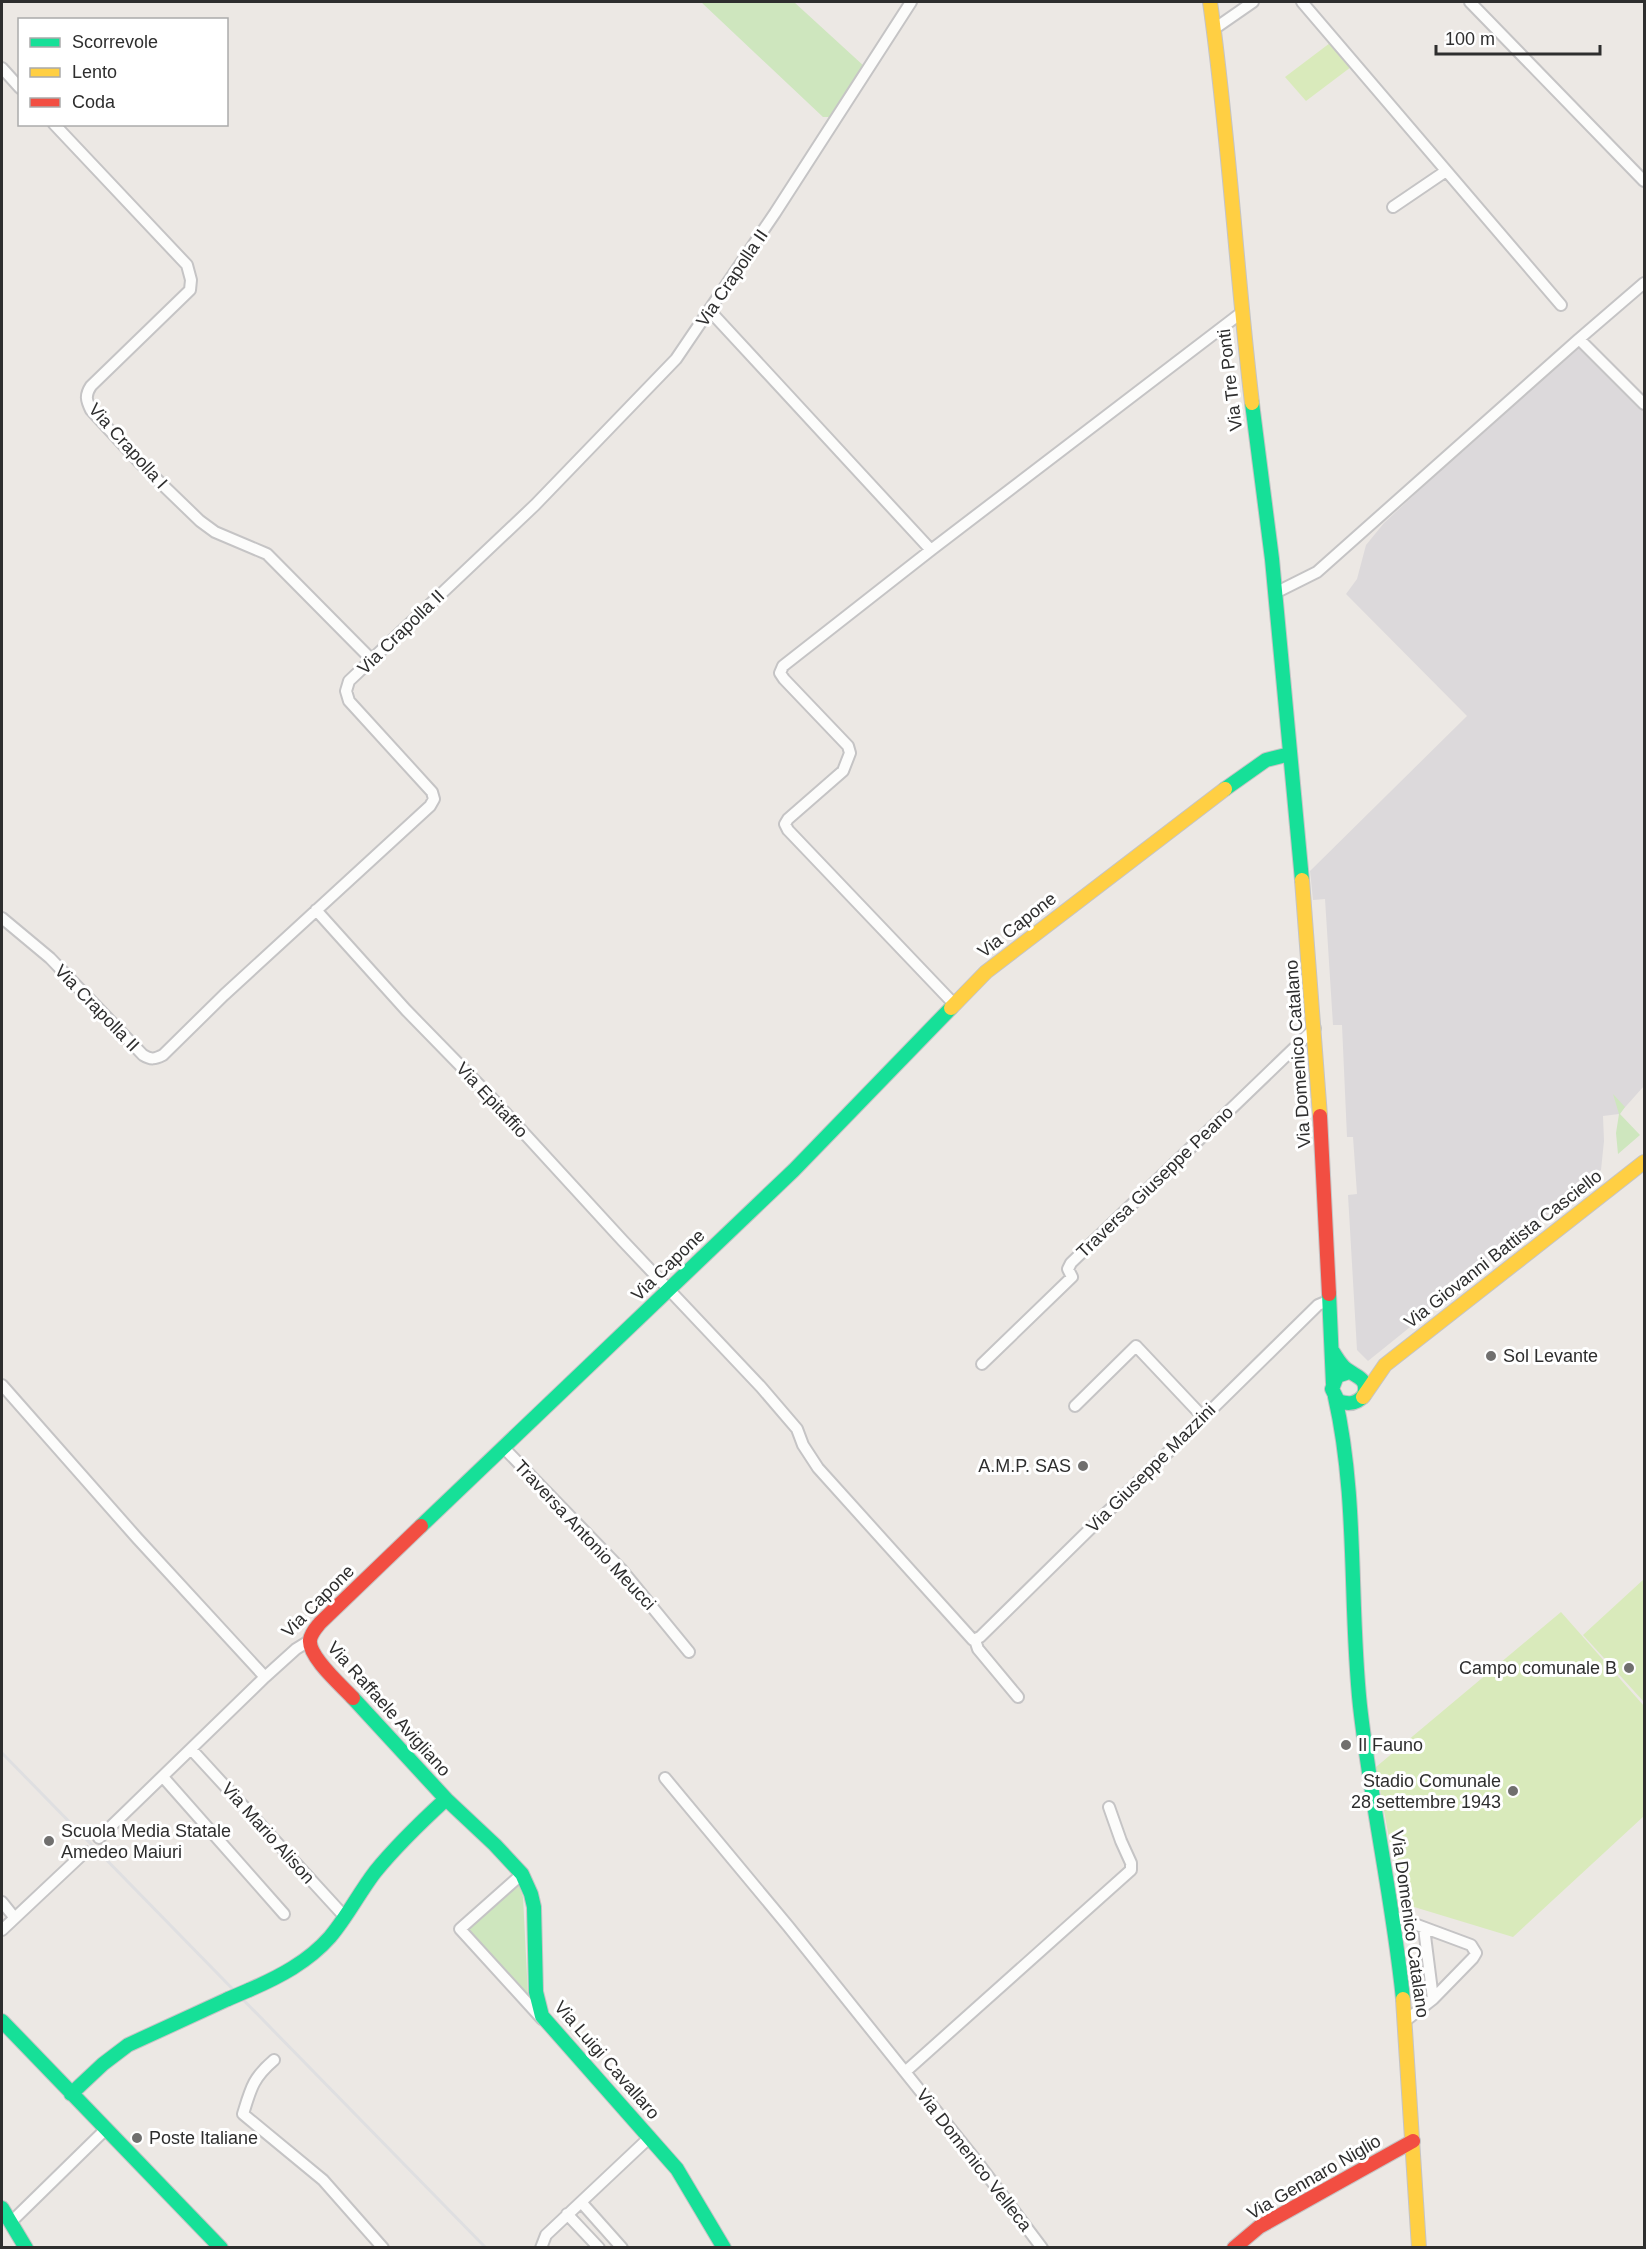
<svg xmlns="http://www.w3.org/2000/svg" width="1646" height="2249" font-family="Helvetica,sans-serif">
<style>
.industrial{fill:#dcd9db}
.green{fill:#cee6be}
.pitch{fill:#d9eabb}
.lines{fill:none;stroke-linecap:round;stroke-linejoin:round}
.street-casing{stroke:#c5c4c5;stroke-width:14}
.fast-casing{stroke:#c5c4c5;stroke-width:16}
.slow-casing{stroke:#c5c4c5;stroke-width:16}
.jam-casing{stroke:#c5c4c5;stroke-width:16}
.street{stroke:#fcfcfb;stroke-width:10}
.fast{stroke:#16e098;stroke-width:14}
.slow{stroke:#ffcf43;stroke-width:14}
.jam{stroke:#f24e42;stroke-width:14}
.rail{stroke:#dfdfe1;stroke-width:3}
.fast-bridge-casing{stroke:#c5c4c5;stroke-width:16;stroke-linecap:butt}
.fast-bridge{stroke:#16e098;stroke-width:14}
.poi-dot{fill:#706f6e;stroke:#fff;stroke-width:2}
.labels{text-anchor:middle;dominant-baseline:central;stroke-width:6;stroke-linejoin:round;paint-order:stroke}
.street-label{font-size:18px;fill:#2e2e2e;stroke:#fff}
.poi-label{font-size:18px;fill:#2e2e2e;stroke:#fff;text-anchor:start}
</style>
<rect width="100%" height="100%" fill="#ece8e4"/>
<path class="industrial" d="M1580 346 1644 411V1086L1619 1114 1603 1116 1604 1141 1601 1170 1492 1261 1368 1361 1357 1350 1348 1195 1357 1194 1353 1137H1347L1342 1025H1333L1325 899 1313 900 1310 871 1467 716 1346 594 1357 579 1366 545 1384 523 1570 350Z"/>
<path class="green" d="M701 2H794L865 67 830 117H823Z
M1613 1094 1625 1107 1620 1114 1640 1135 1618 1154 1616 1133 1619 1114Z
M518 1883 523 1897 528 1996 466 1928Z"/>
<path class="pitch" d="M1330 43 1351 67 1306 101 1285 77Z
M1644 1579V1702L1583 1635Z
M1561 1612 1644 1706V1816L1513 1937 1401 1903 1376 1767Z"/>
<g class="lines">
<defs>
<path id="street" d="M1302 2 1561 305
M1470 2 1644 181
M1214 29 1253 2
M2 68 20 88
M54 124 187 265 191 280 190 290 91 386C85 395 86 400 91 410L140 463 200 521 215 532 267 554 371 659
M1393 207 1446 171
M710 311 931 550
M1579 339 1644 283
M1275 593 1317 572 1579 339 1644 404
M316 910 406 1010 489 1095 623 1241 761 1387 797 1429 803 1445 818 1468 973 1640 980 1637 1318 1305 1330 1300
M2 918 50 958 143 1055C151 1060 155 1059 163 1055L224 995 430 806 434 799 432 792 349 701 346 691 349 681 535 505 676 359 775 213 911 2
M954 1004 788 830 785 824 788 819 843 771 850 753 848 746 784 679 780 673 783 666 931 550 1241 313
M982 1364 1072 1277 1068 1269 1071 1263 1315 1028
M2 1385 137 1538 265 1677
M1075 1406 1136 1346 1203 1417
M503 1447 621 1569 689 1652
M975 1640 978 1649 1018 1697
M191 1749 345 1917
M163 1777 284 1914
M665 1778 788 1926 978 2163 1042 2248
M99 1838 265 1677 296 1649 309 1641
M522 1874 460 1929 542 2019
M2 1902 14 1917
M1393 1916 1471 1945 1476 1953 1473 1958 1433 1999 1405 2021
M1424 1928 1433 1999
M2 1930 85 1852
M274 2060C253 2078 251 2088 243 2114L323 2180 383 2248
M905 2072 1131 1870V1863L1121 1841 1109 1807
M567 2214 599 2248
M11 2222 105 2130
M541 2248 546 2235 581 2202
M622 2248 581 2202 650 2137"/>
<path id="fast" d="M1252 403 1272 559 1302 880
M1225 789 1266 760 1290 754
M1329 1294 1333 1384
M1333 1352C1337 1358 1340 1364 1346 1369 1356 1377 1369 1378 1364 1395 1357 1404 1349 1405 1338 1401L1332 1389 1337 1376 1349 1372
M1335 1397C1358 1498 1349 1603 1360 1706 1371 1804 1393 1900 1403 1999
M421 1526 794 1170 951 1008
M353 1698 446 1799 495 1845 522 1874 531 1894 534 1907 536 1992 542 2016 677 2169 724 2248
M249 1990C279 1977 308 1962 330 1937 347 1917 359 1893 375 1872 396 1846 421 1822 446 1799
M2 2021 221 2248
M71 2094 103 2064 128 2045 228 1999
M2 2208 26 2248"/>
<path id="slow" d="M1210 2C1229 135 1236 270 1252 403
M1302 880 1320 1116
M951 1008 986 972 1225 789
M1363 1397 1385 1365 1644 1162
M1403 1999 1419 2248"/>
<path id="jam" d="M1320 1116 1329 1294
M353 1698C342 1686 308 1657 310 1640 311 1633 316 1628 320 1623L421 1526
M1234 2248 1259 2227 1413 2141"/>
</defs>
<use href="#street" class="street-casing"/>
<use href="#fast" class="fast-casing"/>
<use href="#slow" class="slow-casing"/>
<use href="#jam" class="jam-casing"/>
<use href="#street" class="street"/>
<use href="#fast" class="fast"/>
<use href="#slow" class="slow"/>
<use href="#jam" class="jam"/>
<path class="rail" d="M2 1753 486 2248"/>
<defs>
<path id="fast-bridge" d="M228 1999 249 1990"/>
</defs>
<use href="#fast-bridge" class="fast-bridge-casing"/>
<use href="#fast-bridge" class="fast-bridge"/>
</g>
<g class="poi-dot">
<circle cx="1491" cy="1356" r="6"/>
<circle cx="1083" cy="1466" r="6"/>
<circle cx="1629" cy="1668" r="6"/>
<circle cx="1346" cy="1745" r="6"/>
<circle cx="1513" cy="1791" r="6"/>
<circle cx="49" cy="1841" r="6"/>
<circle cx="137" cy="2138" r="6"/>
</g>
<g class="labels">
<g class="street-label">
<text transform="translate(732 278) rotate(-56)">Via Crapolla II</text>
<text transform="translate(1230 380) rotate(-97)">Via Tre Ponti</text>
<text transform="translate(128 446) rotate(48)">Via Crapolla I</text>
<text transform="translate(401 632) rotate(-44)">Via Crapolla II</text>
<text transform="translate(1017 925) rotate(-38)">Via Capone</text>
<text transform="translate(97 1008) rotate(46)">Via Crapolla II</text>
<text transform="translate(1298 1054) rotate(-94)">Via Domenico Catalano</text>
<text transform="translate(492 1100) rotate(47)">Via Epitaffio</text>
<text transform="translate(1155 1182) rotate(-44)">Traversa Giuseppe Peano</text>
<text transform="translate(1503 1249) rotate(-38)">Via Giovanni Battista Casciello</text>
<text transform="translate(668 1265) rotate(-44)">Via Capone</text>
<text transform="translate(1151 1468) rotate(-45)">Via Giuseppe Mazzini</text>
<text transform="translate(585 1535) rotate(47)">Traversa Antonio Meucci</text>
<text transform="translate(318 1601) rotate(-45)">Via Capone</text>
<text transform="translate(389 1709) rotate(48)">Via Raffaele Avigliano</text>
<text transform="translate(268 1833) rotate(48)">Via Mario Alison</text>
<text transform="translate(1410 1924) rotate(82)">Via Domenico Catalano</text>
<text transform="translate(607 2060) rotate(49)">Via Luigi Cavallaro</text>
<text transform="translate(974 2160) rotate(52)">Via Domenico Velleca</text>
<text transform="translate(1314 2177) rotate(-30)">Via Gennaro Niglio</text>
</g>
<g class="poi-label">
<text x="1503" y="1356">Sol Levante</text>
<text x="1071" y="1466" text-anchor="end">A.M.P. SAS</text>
<text x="1617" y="1668" text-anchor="end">Campo comunale B</text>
<text x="1358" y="1745">Il Fauno</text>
<text x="1501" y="1781" text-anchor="end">Stadio Comunale<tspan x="1501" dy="21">28 settembre 1943</tspan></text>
<text x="61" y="1831">Scuola Media Statale<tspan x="61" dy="21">Amedeo Maiuri</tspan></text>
<text x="149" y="2138">Poste Italiane</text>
</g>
</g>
<rect width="1646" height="2249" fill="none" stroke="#2e2e2e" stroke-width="6"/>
<rect x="18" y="18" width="210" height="108" fill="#ffffff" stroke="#ababab" stroke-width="1.5"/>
<rect x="30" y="38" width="30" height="9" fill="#16e098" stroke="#ababab" stroke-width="1.5"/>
<text x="72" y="48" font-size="18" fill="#2e2e2e">Scorrevole</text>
<rect x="30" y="68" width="30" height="9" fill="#ffcf43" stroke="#ababab" stroke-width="1.5"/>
<text x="72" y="78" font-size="18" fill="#2e2e2e">Lento</text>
<rect x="30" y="98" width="30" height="9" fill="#f24e42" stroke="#ababab" stroke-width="1.5"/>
<text x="72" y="108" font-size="18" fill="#2e2e2e">Coda</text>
<path d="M1436 45v9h164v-9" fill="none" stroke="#2e2e2e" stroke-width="3"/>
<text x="1445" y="45" font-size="18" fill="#2e2e2e" stroke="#ffffff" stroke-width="4.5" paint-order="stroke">100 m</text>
</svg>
